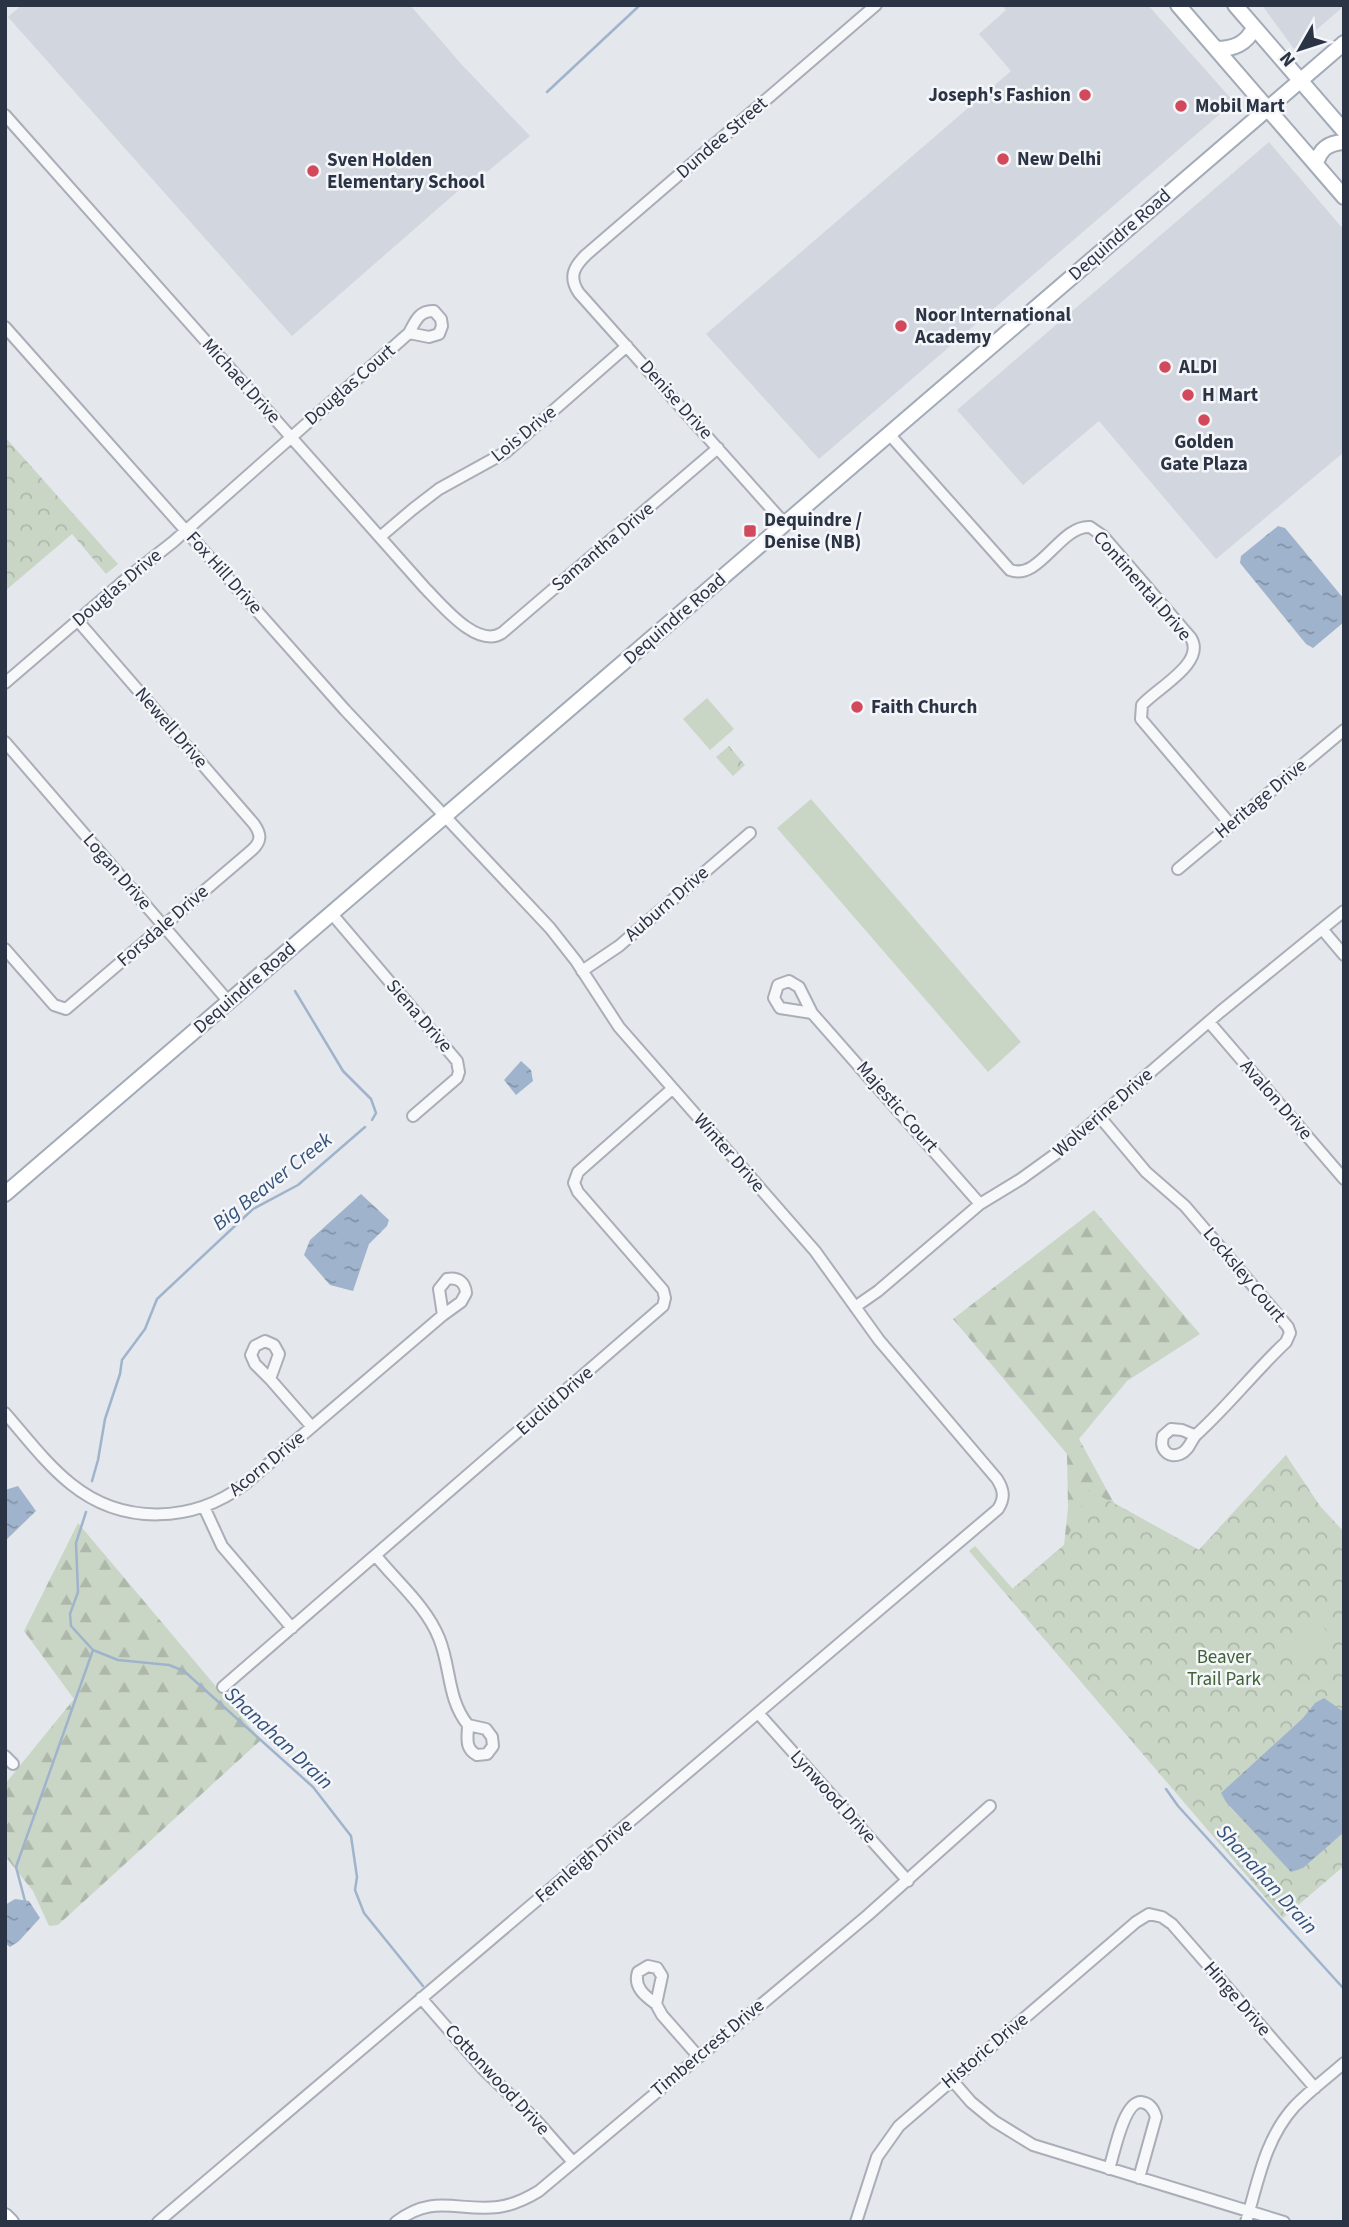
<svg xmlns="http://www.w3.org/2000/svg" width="1349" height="2227" font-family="'Source Sans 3',sans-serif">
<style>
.built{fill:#d2d6de}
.forest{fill:url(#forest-firs)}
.park{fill:url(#park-crowns)}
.pitch{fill:#c9d6c5}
.water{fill:url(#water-ripples)}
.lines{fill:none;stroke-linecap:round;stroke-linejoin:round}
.stream{stroke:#9fb4cc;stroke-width:2.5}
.minor-casing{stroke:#a9aeb7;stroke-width:14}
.major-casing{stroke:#a3abb8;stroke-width:18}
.minor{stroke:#f7f8fa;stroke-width:10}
.major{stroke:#fff;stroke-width:14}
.poi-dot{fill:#d1495b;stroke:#f4f6f9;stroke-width:2.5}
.labels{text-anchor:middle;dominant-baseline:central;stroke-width:5;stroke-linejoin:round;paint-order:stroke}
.poi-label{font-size:19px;font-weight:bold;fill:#2b3445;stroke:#f4f6f9;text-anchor:start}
.street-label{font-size:19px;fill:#2b3445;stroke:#f4f6f9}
.park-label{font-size:19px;fill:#3f6138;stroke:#f4f6f9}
.water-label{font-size:21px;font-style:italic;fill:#34527a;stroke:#f4f6f9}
</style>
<defs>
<pattern id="forest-firs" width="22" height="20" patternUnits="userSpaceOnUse" patternTransform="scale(1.75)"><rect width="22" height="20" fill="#c9d6c5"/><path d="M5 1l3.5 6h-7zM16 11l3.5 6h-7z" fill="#adb8ab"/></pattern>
<pattern id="park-crowns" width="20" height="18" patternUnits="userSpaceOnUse" patternTransform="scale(1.75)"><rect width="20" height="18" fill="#c9d6c5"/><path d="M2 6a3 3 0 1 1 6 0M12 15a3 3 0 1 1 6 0" fill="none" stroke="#adb8ab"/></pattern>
<pattern id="water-ripples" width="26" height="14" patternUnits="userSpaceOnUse" patternTransform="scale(1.75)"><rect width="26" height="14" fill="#9fb4cc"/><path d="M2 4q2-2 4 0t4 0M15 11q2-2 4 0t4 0" fill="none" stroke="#8293a7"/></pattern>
</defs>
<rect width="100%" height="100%" fill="#e4e7ec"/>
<path class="built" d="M22 5H410L463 66 530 136 487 172 482 170 292 336 8 17Z
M1002 5H1148L1234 102 819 459 706 334 1011 71 979 34 1006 10Z
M1262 5H1344V6L1294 49Z
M1269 142 1344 230V452L1216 559 1099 421 1023 485 957 410Z"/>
<path class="forest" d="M1094 1210 1200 1334 1127 1381 1079 1439 1114 1503 1199 1550 1286 1455 1344 1557 1012 1589 1064 1545 1068 1508 1067 1454 953 1319Z
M78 1523 261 1740 58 1925 49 1926 33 1891 5 1856V1784L74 1699 24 1631Z"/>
<path class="park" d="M5 437 118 564 106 574 72 534 5 591Z
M729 746 745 765 733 776 716 757Z
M1286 1455 1320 1506 1344 1532V1866L1283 1918 969 1551 975 1546 1013 1589 1064 1545 1089 1490 1199 1550Z"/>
<path class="pitch" d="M707 698 734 729 710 750 683 719Z
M811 799 1021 1042 988 1072 777 828Z
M1321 1624 1335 1641 1307 1665 1293 1648Z"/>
<path class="water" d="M1278 526 1285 528 1344 599V622L1313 648 1306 644 1240 563 1241 556Z
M521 1061 531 1070 533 1081 516 1095 504 1080Z
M361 1194 389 1220 387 1226 369 1244 353 1291 330 1285 304 1255 310 1240Z
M18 1486 36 1511 5 1541V1490Z
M1324 1698 1344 1712V1832L1303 1868 1291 1872 1226 1802 1221 1793 1303 1718 1315 1703Z
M15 1899 29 1901 40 1918 19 1941 10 1947 5 1943V1905Z"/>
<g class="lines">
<path class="stream" d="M547 92 640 5
M295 991 343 1071 371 1099 376 1113 372 1120
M92 1481 98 1460 105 1419 120 1374 122 1360 145 1329 157 1299 253 1209 298 1185 365 1127
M86 1512 76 1543 78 1592 70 1614 71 1626 93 1650 118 1660 169 1665 184 1671 313 1787 351 1836 357 1877 355 1890 364 1913 423 1986
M1166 1789 1178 1806 1344 1989
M25 1901 16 1867 93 1650"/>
<defs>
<path id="minor" d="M5 115 425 588C442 605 477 649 502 633L718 448
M5 327 345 710 550 928 576 961 619 1027 815 1251 879 1340 997 1479C1004 1490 1005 1498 998 1509L158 2222
M889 434 1010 570C1040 581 1060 525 1090 527L1103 536 1191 638C1206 663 1157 688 1142 705L1141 719 1231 825
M785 524 579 293C568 277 574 266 587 254L876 5
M380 537 413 509 439 489 506 452 627 346
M5 683 126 579 173 542 409 333 429 337 439 334 442 326 441 319 434 311C419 310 415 322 409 333
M5 742 229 1002
M1178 869 1344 730
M332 914 457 1061 459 1072 457 1078 413 1116
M1322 929 1344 955
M5 949 54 1005 66 1009 252 850C262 841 261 834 254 824L78 621
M582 971 619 946 750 833
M812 1013 780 1008 774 998 778 985 789 981 799 987 812 1013 980 1204
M1209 1022 1344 1179
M1099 1116 1146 1172 1185 1206 1288 1327 1290 1333 1286 1342C1255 1371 1229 1405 1197 1434 1191 1439 1190 1450 1180 1454 1175 1456 1169 1456 1165 1451 1161 1446 1162 1442 1163 1436L1171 1429 1182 1430 1194 1435
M447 1279C458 1277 465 1282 466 1293L461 1302 443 1315 439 1289Z
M855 1307 878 1291 980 1204 1021 1179 1057 1153 1220 1012 1344 911
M265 1341 274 1345 279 1354 270 1379 255 1364 251 1355 255 1346Z
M270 1379 312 1427
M5 1413C26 1437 46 1464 71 1484 123 1526 193 1523 245 1484L443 1315
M204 1507 222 1546 292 1628
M376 1556C397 1582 426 1606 439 1638 451 1667 447 1699 468 1725
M223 1687 663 1306 665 1298 663 1290 578 1192 574 1183 578 1172 672 1089
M758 1713 908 1881
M468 1725 486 1729 492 1737 493 1746 487 1754 477 1755C464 1748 468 1737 468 1725Z
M5 1756 13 1764
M648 1966 657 1968 662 1976 656 2004C645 1996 633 1987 638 1972Z
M421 1998 483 2069 534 2118 573 2162
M656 2004 662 2015 698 2056
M951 2079 971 2102 994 2121 1033 2145 1284 2222
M1109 2169C1114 2155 1123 2102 1141 2102 1150 2103 1154 2110 1156 2117L1139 2178
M396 2222C434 2193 458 2212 498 2207 513 2205 526 2199 539 2191L868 1915 990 1806
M856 2222 877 2157 899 2126 1136 1922 1149 1914 1162 1917 1172 1924 1315 2088
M1246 2222C1258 2182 1265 2139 1294 2107 1309 2091 1327 2078 1344 2063"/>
<path id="major" d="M1178 5 1344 197
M1235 5 1344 131
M1216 49C1234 49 1246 44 1254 28
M1316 164C1320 149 1328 143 1344 142
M5 1194 1344 43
M5 2216 11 2222"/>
</defs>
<use href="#minor" class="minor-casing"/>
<use href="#major" class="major-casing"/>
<use href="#minor" class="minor"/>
<use href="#major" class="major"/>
</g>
<g class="poi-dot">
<circle cx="1085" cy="95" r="7"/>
<circle cx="1181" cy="106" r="7"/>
<circle cx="1003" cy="159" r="7"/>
<circle cx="313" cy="171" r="7"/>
<circle cx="901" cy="326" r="7"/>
<circle cx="1165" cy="367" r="7"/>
<circle cx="1188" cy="395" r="7"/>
<circle cx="1204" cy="420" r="7"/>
<rect x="743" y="524" width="14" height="14" rx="3.5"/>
<circle cx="857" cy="707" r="7"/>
</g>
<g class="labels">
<g class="poi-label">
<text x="1071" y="95" text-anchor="end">Joseph's Fashion</text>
<text x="1195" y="106">Mobil Mart</text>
<text x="1017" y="159">New Delhi</text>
<text x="327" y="160">Sven Holden<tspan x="327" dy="22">Elementary School</tspan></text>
<text x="915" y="315">Noor International<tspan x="915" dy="22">Academy</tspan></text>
<text x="1179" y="367">ALDI</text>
<text x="1202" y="395">H Mart</text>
<text x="1204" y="442" text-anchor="middle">Golden<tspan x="1204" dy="22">Gate Plaza</tspan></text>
<text x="764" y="520">Dequindre /<tspan x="764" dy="22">Denise (NB)</tspan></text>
<text x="871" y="707">Faith Church</text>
</g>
<g class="street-label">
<text transform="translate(722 138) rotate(-41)">Dundee Street</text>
<text transform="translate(1120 235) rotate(-41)">Dequindre Road</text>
<text transform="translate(241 381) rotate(48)">Michael Drive</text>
<text transform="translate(350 385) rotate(-41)">Douglas Court</text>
<text transform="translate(676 400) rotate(48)">Denise Drive</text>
<text transform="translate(524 434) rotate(-39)">Lois Drive</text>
<text transform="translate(603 547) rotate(-40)">Samantha Drive</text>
<text transform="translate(224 573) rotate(48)">Fox Hill Drive</text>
<text transform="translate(1142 586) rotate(49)">Continental Drive</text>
<text transform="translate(117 588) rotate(-40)">Douglas Drive</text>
<text transform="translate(675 619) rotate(-41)">Dequindre Road</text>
<text transform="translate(171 728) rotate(49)">Newell Drive</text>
<text transform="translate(1261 799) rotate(-40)">Heritage Drive</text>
<text transform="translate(117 872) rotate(49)">Logan Drive</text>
<text transform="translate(667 904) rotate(-41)">Auburn Drive</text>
<text transform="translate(163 926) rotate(-41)">Forsdale Drive</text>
<text transform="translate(245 988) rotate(-41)">Dequindre Road</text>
<text transform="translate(419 1016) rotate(49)">Siena Drive</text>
<text transform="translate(1276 1100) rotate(49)">Avalon Drive</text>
<text transform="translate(897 1107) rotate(49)">Majestic Court</text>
<text transform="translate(1103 1113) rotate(-41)">Wolverine Drive</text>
<text transform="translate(729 1153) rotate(49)">Winter Drive</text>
<text transform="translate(1244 1275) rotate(50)">Locksley Court</text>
<text transform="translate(555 1401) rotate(-41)">Euclid Drive</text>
<text transform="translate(267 1464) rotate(-39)">Acorn Drive</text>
<text transform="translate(833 1797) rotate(48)">Lynwood Drive</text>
<text transform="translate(584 1861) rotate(-40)">Fernleigh Drive</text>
<text transform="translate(1237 1999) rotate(49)">Hinge Drive</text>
<text transform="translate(708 2048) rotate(-40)">Timbercrest Drive</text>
<text transform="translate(985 2051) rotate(-40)">Historic Drive</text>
<text transform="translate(497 2080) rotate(47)">Cottonwood Drive</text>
</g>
<g class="park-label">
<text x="1224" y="1657">Beaver<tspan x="1224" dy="22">Trail Park</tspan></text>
</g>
<g class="water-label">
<text transform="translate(272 1181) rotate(-38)">Big Beaver Creek</text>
<text transform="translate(279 1738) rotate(43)">Shanahan Drain</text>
<text transform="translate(1267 1879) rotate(48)">Shanahan Drain</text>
</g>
</g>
<rect width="1349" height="2227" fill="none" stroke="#2b3445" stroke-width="14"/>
<g transform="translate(1300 49) rotate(231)" stroke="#f4f6f9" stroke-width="5" paint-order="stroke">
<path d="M0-5L12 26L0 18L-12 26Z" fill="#2b3445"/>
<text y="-10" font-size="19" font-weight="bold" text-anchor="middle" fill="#2b3445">N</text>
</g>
</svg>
